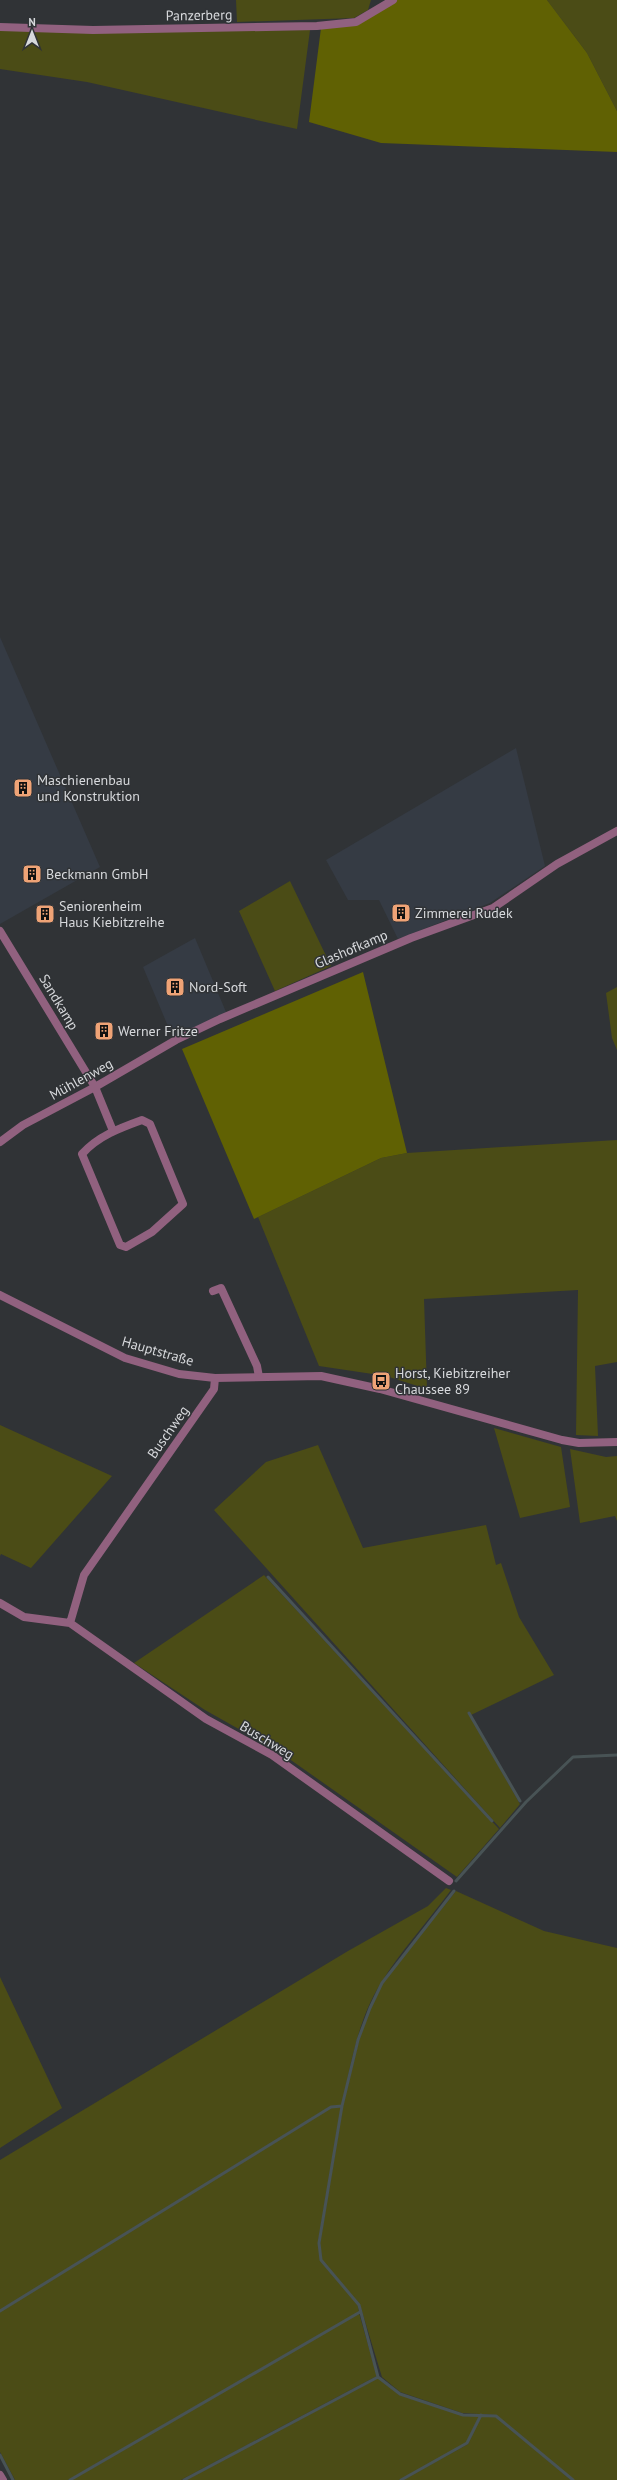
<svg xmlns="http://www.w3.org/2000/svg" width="617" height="2480" font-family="'PT Sans',sans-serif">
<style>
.built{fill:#353b44}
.green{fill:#4b4c16}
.forest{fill:#606103}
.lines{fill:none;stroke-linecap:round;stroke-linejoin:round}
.stream{stroke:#485355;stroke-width:3}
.minor{stroke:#91617f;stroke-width:8}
.tertiary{stroke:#91617f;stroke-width:8}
.labels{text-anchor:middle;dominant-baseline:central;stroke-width:3;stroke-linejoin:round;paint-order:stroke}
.street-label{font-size:14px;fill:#d7d9dc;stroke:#303336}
.poi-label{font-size:14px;fill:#d7d9dc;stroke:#303336;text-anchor:start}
</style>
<rect width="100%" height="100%" fill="#303336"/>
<path class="built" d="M0 637 100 867 0 924Z
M516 748 545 866 490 903 398 939 379 900H348L326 860Z
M195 938 226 1012 173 1038 143 967Z"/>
<path class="green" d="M236 0H371L368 10 354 18 237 22Z
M547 0H617V111L587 53Z
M0 29 91 32 310 30 297 129 87 82 0 69Z
M290 881 331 966 275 991 239 911Z
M617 987V1050L612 1038 606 993Z
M617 1140V1362L595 1366 598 1436 576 1435 578 1290 424 1299 427 1389 386 1376 319 1366 258 1217 381 1158 407 1153Z
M0 1425 112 1476 31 1568 1 1554 0 1556Z
M494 1428 561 1447 570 1507 520 1518Z
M318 1445 363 1548 486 1525 496 1565 501 1563 519 1617 554 1675 471 1715 468 1712 520 1804 500 1828 214 1510 266 1462Z
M570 1449 606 1457 617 1456V1521L615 1516 580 1523Z
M264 1575 499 1829 457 1877 278 1751 205 1710 134 1663Z
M446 1888 451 1890C429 1920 400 1952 381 1983 358 2019 351 2064 342 2105L331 2106 0 2310V2160L348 1951 428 1906Z
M456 1891 544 1931 617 1948V2480H574L496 2415 462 2413 400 2392 382 2377 360 2305 322 2260 320 2243 343 2106 359 2040 371 2008 382 1983Z
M0 1977 62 2108 0 2148Z
M341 2107 318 2242 321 2260 358 2305 359 2312 68 2480H15L0 2452V2312L331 2108Z
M359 2313 377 2376 181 2480H72Z
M378 2378 400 2395 462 2415 480 2416 467 2443 399 2480H186Z
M481 2416 496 2417 571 2480H403L468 2444Z"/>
<path class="forest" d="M397 0H547L587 53 617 111V152L381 143 309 122 321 28 356 25Z
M363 972 407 1153 381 1158 254 1219 182 1049Z"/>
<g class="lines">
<path class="stream" d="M268 1577 492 1821
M469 1713 520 1801
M456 1881 526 1802 573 1757 617 1755
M454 1891 382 1983 370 2008 358 2040 342 2106 319 2243 321 2260 359 2305 378 2377 400 2394 463 2415 496 2416 573 2480
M0 2311 331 2107 342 2106
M0 2455 13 2480
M70 2480 360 2312
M184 2480 378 2377
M401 2480 467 2443 481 2415"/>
<path class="minor" d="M0 27 93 30 317 26 356 22 393 0
M0 931 95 1087 113 1131
M142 1120 150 1124 183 1204 152 1232 126 1247 120 1245 82 1154C98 1136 120 1128 142 1120Z
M0 1142 23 1125 95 1087 176 1040 220 1019 411 938 493 908 557 864 617 831
M213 1291 221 1288 257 1366 259 1377
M0 1603 24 1617 70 1623 206 1719 272 1755 449 1881
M70 1623 84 1575 214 1389 215 1378
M0 2475 3 2480"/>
<path class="tertiary" d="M0 1295 125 1358 179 1374 215 1378 321 1376 380 1389 562 1440 579 1443 617 1442"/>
</g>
<defs>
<symbol id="building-square" viewBox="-11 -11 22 22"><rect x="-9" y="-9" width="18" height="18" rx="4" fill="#efa376" stroke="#303336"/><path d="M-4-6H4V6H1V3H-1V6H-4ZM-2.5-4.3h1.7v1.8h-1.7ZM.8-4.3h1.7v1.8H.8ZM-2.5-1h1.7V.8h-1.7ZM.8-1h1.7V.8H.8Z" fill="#111"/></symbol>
<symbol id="bus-square" viewBox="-11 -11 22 22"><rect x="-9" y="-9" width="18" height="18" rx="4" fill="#efa376" stroke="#303336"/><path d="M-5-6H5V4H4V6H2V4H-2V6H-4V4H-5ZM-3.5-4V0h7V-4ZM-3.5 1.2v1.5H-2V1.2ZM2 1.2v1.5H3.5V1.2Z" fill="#111"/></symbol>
</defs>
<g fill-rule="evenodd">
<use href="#building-square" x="12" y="777" width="22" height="22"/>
<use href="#building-square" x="21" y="863" width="22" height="22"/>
<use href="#building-square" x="390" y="902" width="22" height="22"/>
<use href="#building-square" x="34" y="903" width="22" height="22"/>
<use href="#building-square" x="164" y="976" width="22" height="22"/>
<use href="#building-square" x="93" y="1020" width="22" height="22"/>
<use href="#bus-square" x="370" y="1370" width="22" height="22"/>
</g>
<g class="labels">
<g class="street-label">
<text transform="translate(199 15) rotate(-1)">Panzerberg</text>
<text transform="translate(351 949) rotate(-23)">Glashofkamp</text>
<text transform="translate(59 1002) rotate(59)">Sandkamp</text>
<text transform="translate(81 1079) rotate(-29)">Mühlenweg</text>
<text transform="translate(158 1351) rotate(16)">Hauptstraße</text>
<text transform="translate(168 1432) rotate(-55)">Buschweg</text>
<text transform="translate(267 1740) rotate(31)">Buschweg</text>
</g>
<g class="poi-label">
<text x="37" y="780">Maschienenbau<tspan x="37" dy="16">und Konstruktion</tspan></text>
<text x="46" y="874">Beckmann GmbH</text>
<text x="59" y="906">Seniorenheim<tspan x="59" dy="16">Haus Kiebitzreihe</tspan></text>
<text x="415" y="913">Zimmerei Rudek</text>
<text x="189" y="987">Nord-Soft</text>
<text x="118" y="1031">Werner Fritze</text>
<text x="395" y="1373">Horst, Kiebitzreiher<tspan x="395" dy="16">Chaussee 89</tspan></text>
</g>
</g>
<g transform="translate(32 32)" stroke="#303336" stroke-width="3" paint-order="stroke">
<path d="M0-3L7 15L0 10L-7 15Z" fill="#d7d9dc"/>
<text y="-6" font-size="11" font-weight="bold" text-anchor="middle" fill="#d7d9dc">N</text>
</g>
</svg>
